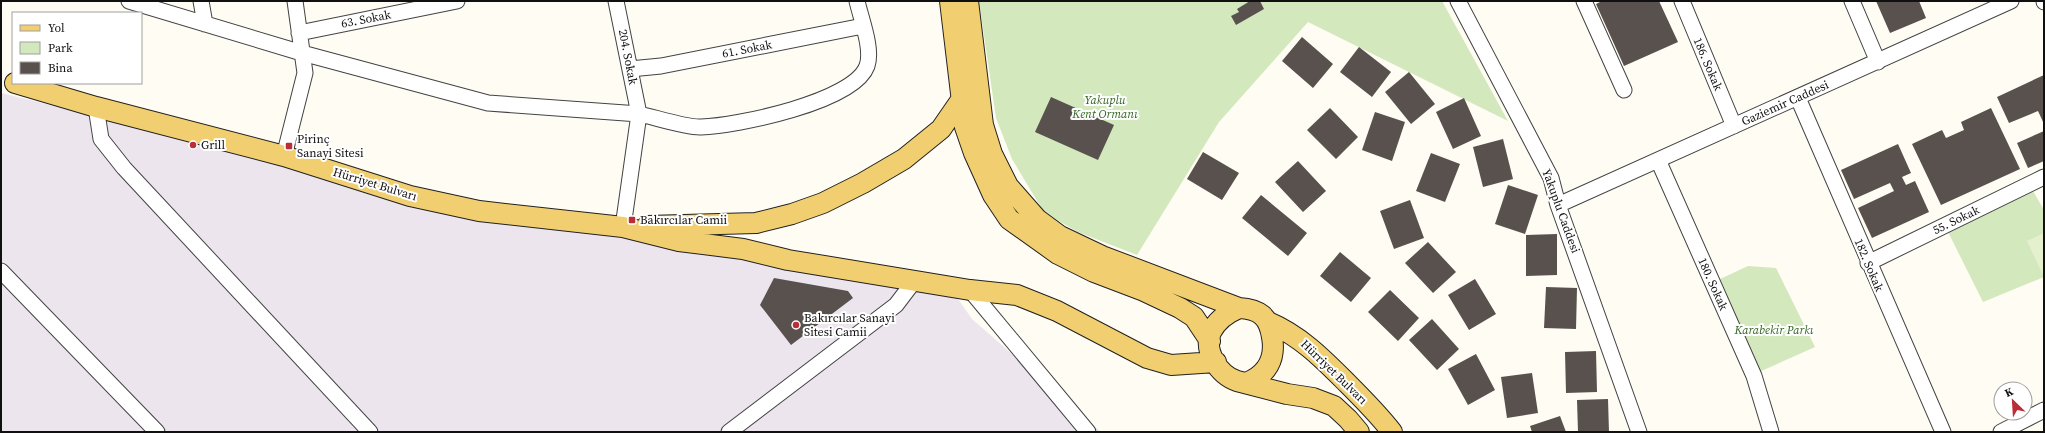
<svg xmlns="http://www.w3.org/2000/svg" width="2045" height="433" font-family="'Source Serif 4',serif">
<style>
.industrial{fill:#ece5ee}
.green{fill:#d4e8be}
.pitch{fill:#e5f0cf}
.building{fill:#58514d}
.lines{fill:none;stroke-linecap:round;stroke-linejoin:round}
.minor-casing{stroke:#434343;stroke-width:17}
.major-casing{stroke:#212121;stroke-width:22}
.minor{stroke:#fff;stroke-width:15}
.major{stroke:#f1cf70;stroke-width:20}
.poi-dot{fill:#ba2e38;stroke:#fff;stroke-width:1.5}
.labels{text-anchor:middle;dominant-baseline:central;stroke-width:4;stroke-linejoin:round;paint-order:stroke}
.street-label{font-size:12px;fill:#101010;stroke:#fff}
.park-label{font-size:12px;font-style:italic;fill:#326522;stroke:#fff}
.poi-label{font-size:12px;fill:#101010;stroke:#fff;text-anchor:start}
</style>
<rect width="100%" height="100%" fill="#fefcf3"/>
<path class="industrial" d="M1 93 542 223 947 283 972 319 1101 432H1Z"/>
<path class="green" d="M979 1H1442L1508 121 1308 22 1219 122 1137 255 1078 232 1057 220 1042 209 1012 159 996 118Z
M2033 191 2044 210V277L1983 302 1948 232Z
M1748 266 1776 268 1815 347 1759 372 1720 279Z"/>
<path class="pitch" d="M2044 233V277L2027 241Z"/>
<path class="building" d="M1250 1H1260L1264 9 1236 25 1231 16 1239 12 1237 9Z
M1602 1H1659L1678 42 1624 66 1596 4Z
M1876 1H1919L1926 18 1890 33Z
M1302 37 1333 64 1313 88 1282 61Z
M1359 47 1391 72 1372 97 1340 72Z
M1409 72 1435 104 1411 124 1385 92Z
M2044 75V124L2038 111 2009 123 1997 97Z
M1051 97 1114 125 1098 160 1035 132Z
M1464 98 1481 136 1453 149 1436 112Z
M1330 108 1358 137 1336 159 1307 130Z
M1991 108 2020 169 1941 205 1912 144 1942 130 1946 138 1964 130 1961 122Z
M1375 112 1405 122 1392 161 1362 150Z
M2044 131V161L2028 168 2017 143Z
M1503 139 1513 179 1483 187 1473 147Z
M1898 144 1911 173 1902 177 1906 185 1915 181 1929 212 1872 238 1858 208 1894 191 1890 183 1854 199 1841 170Z
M1203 152 1239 173 1222 200 1187 179Z
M1431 153 1460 164 1445 202 1416 191Z
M1298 161 1326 191 1303 212 1275 182Z
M1508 185 1538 195 1525 234 1495 224Z
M1261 195 1307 233 1288 256 1242 218Z
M1410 200 1424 238 1394 249 1380 211Z
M1557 234V275L1526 276V235Z
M1428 242 1456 272 1433 293 1405 263Z
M1340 252 1371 278 1351 302 1320 276Z
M774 278 848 291 853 298 791 345 760 305Z
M1475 279 1496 314 1469 330 1448 295Z
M1546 287 1577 288 1576 329 1544 328Z
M1390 290 1419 318 1398 341 1368 312Z
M1432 319 1459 349 1437 370 1409 340Z
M1596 351 1597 392 1566 393 1565 352Z
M1476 354 1495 390 1468 405 1448 369Z
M1532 373 1538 413 1507 418 1501 377Z
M1608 399 1609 432H1578L1577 400Z
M1560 416 1566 432H1532L1530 426Z"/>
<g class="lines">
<defs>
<path id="minor" d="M129 1 302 53 488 103 639 114 623 227
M201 1 205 24
M616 1 639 114C654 117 687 128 701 127 736 126 854 102 867 66 873 49 861 19 857 1
M1458 1 1551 178 1558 205 1639 432
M1584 1 1624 90
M1682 1 1734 126
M1852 1 1878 62
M2044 1V2
M299 33 457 1
M630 69 661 66 863 26
M1798 98 1943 432
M96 107 101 139 124 168 370 432
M284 156 305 73 295 1
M1658 160 1754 376 1771 432
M1558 205 2011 1
M1868 263 2044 177
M1 271 157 432
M970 290 1088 432
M729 432 896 305 915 280
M2001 432 2044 410"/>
<path id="major" d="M950 1 965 127 974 153 993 195 1009 219 1058 254 1094 272 1144 291 1180 308 1194 317 1210 341
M968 1 983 125 992 154 1008 186 1037 219 1060 236 1102 256 1239 308C1260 309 1269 317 1272 337 1276 359 1267 375 1246 383
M15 83 96 107 284 156 410 196 479 211 623 227 679 241 743 249 788 260 970 290 1017 295 1057 311 1147 358 1171 365 1216 362
M647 226 756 223 792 214 823 203 863 183 904 159 941 129 961 100
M1239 308C1227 313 1217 320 1211 332 1203 351 1219 375 1237 381L1287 394 1313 398 1334 406 1348 419 1359 432
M1268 322C1301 336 1324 360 1348 384 1364 400 1379 415 1392 432"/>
</defs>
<use href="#minor" class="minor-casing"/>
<use href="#major" class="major-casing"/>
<use href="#minor" class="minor"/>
<use href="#major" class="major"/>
</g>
<g class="poi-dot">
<circle cx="193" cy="145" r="4"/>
<rect x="285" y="142" width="8" height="8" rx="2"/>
<rect x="628" y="216" width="8" height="8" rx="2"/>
<circle cx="796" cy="325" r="4"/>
</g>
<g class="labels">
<g class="street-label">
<text transform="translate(366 19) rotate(-11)">63. Sokak</text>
<text transform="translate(747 49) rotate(-11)">61. Sokak</text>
<text transform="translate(628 57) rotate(79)">204. Sokak</text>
<text transform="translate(1708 64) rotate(67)">186. Sokak</text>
<text transform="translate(1785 103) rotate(-24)">Gaziemir Caddesi</text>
<text transform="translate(375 184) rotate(17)">Hürriyet Bulvarı</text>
<text transform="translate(1561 211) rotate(70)">Yakuplu Caddesi</text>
<text transform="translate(1956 220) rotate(-26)">55. Sokak</text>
<text transform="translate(1869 265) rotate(67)">182. Sokak</text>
<text transform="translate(1713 284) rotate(66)">180. Sokak</text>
<text transform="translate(1334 372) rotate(44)">Hürriyet Bulvarı</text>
</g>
<g class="park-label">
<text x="1105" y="100">Yakuplu<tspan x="1105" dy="14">Kent Ormanı</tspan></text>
<text x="1774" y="330">Karabekir Parkı</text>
</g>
<g class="poi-label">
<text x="297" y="139">Pirinç<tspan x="297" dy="14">Sanayi Sitesi</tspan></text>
<text x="201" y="145">Grill</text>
<text x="640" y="220">Bakırcılar Camii</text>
<text x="804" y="318">Bakırcılar Sanayi<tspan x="804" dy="14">Sitesi Camii</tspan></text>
</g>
</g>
<rect width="2045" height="433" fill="none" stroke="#101010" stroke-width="4"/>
<rect x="12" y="12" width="130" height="72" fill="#ffffff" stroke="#9f9f9f"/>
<rect x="20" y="25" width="20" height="6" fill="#f1cf70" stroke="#9f9f9f"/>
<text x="48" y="32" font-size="12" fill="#101010">Yol</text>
<rect x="20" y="42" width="20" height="12" fill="#d4e8be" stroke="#9f9f9f"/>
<text x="48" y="52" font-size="12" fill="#101010">Park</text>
<rect x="20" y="62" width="20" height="12" fill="#58514d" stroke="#9f9f9f"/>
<text x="48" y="72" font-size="12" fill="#101010">Bina</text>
<g transform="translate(2013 401) rotate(335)"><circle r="19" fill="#ffffff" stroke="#9f9f9f"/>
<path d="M0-3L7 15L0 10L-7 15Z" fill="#ba2e38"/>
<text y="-6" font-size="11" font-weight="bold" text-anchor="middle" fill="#101010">K</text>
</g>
</svg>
